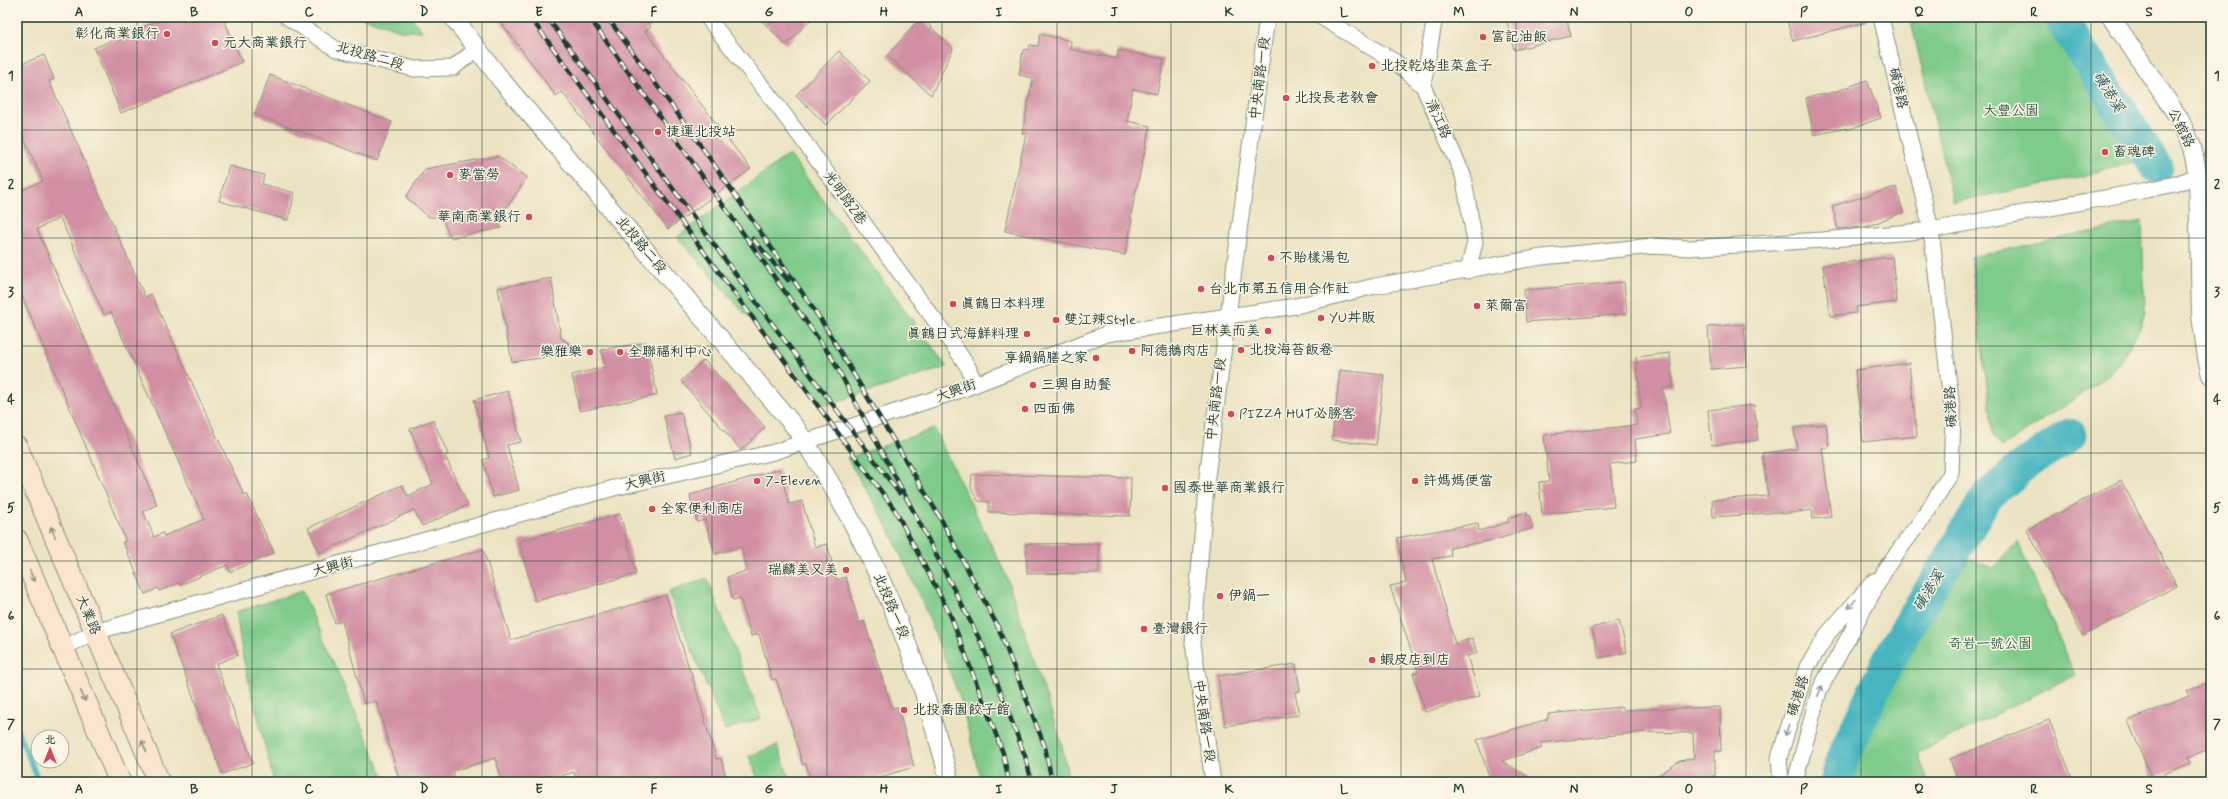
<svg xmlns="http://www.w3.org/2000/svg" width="2228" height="799" font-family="Mynerve,'LXGW WenKai TC',sans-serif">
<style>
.green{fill:#7ecb8a;stroke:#4e845f}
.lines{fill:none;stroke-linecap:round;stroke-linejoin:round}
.stream{stroke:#46b5c0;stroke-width:5.5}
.river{stroke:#46b5c0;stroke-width:33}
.building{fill:#d18fa3;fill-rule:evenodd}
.minor-casing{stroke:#86907b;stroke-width:17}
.tertiary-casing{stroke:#86907b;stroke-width:20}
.secondary-casing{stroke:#86907b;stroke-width:23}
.minor{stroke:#fff;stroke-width:15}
.tertiary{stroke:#fff;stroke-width:18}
.secondary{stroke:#fbe5cf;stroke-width:21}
.rail-casing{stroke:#1f3d34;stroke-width:4.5}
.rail{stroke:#fcf5e5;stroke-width:3;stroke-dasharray:9;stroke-linecap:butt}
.oneway{stroke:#8d9182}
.oneway2{stroke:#8f9e9a}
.grid{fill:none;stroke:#1f3d34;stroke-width:1;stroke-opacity:0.55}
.poi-dot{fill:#d1495b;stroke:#fcf5e5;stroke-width:1.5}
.labels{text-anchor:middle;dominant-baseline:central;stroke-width:3;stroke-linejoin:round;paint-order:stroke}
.poi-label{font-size:14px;fill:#1f3d34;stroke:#fcf5e5;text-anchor:start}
.street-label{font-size:14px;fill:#1f3d34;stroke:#fcf5e5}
.park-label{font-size:14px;fill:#37604a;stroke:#fcf5e5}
.water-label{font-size:15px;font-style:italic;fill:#295b57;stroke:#fcf5e5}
.neatline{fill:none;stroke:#1f3d34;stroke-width:1.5}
.grid-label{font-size:13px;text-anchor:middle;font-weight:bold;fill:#1f3d34}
</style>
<rect width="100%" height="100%" fill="#fcf5e5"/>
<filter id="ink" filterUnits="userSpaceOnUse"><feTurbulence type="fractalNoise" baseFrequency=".025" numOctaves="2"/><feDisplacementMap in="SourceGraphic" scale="8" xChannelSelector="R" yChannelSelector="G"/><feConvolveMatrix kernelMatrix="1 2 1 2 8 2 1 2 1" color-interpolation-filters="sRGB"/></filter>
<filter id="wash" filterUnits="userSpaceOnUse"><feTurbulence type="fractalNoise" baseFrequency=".012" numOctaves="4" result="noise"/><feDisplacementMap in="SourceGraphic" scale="16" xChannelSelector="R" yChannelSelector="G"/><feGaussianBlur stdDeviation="0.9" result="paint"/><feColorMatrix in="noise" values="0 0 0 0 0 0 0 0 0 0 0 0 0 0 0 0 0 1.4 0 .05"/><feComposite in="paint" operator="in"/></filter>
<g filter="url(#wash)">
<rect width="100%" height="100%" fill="#ece3c2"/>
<path class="green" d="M361 17H411L422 31H403Z
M1910 17H2041L2141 160 2076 178 1953 202Z
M789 154 947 367 826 405 677 237Z
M2142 221 2145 312 2140 329 2115 369 2092 387 2002 447 1993 435 1971 257Z
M934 429 1006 575 1062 745 1069 782H981L960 698 928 616 889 529 847 458Z
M2018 542 2075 675 1918 753 1928 782H1845C1870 701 1922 629 1969 559L1993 568Z
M707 578 761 718 725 730 668 592Z
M302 591 386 782H274L243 658 236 612Z
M777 745 791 782H759L749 756Z"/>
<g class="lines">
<path class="stream" d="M17 730 39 782"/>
<path class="river" d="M2060 17 2156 167
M1836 782 1844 754 1894 649 1987 497 2020 468 2070 435"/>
</g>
<g id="blocks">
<path class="building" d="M167 17H223L242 62 121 113 94 48Z
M497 17H644L651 27 645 31 751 169 668 229 562 92 556 96Z
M758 17H813L786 45Z
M921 17 953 49 931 95 887 56Z
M1506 17H1566L1571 36 1514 50Z
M1786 17H1866V22L1793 41Z
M1040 34 1071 41 1070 49 1117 59 1118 50 1164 59 1157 94 1133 89 1127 121 1150 126 1130 219 1132 220 1125 255 1005 231 1026 134 1022 133 1033 78 1019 75 1023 50 1029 49 1030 45 1038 46Z
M839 51 870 81 826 125 796 95Z
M44 55 54 79 49 81 145 297 151 294 244 495 247 494 274 553 230 572 227 565 180 585 179 583 159 591 158 588 145 594 123 542 126 541 17 284V192L43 181 17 123V66ZM60 218 104 315 111 312 204 519 164 536 163 533 154 537 143 511 157 505 37 229Z
M270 75 392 122 377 161 255 114Z
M1867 80 1881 118 1847 130V128L1814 135 1806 98 1835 92Z
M498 156 527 178 507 207 498 209 501 228 451 238 441 217H429L406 197 425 169Z
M229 166 264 175 262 184 295 193 288 220 219 201Z
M1896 187 1903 212 1866 227 1838 229 1832 206Z
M1892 257 1897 302 1856 307V313L1830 316 1823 265Z
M551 278 561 338 582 352 512 362 498 288Z
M1624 282 1627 314 1526 322 1524 290Z
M1744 324 1747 366 1711 369 1708 327Z
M646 342 657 395 580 411 572 375 605 367 601 350Z
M1670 353 1673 387 1663 388 1670 434 1635 439 1637 461 1610 464 1614 507 1542 514 1539 482 1549 481 1544 435 1637 425 1635 409 1641 408 1636 357Z
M704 360 765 427 741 450 681 381Z
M1909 363 1917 436 1863 442 1855 370Z
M1340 370 1384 375 1376 445 1332 440Z
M508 391 521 442 507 445 519 490 493 497 483 460 489 458 474 400Z
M1754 405 1758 440 1712 445 1708 410Z
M681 412 692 453 675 458 664 416Z
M433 420 448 454 445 456 468 505 422 526 414 510 320 553 308 528 402 485 408 496 433 484 410 429Z
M1826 424 1829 447 1822 448 1831 517 1813 519 1812 510 1782 514 1781 512 1713 517 1712 500 1768 496 1762 453 1797 449 1794 428Z
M779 469 789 504 802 501 815 547 827 544 837 580 846 577 859 623 864 621 892 708 898 707 914 767 863 782H811L806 764 803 765 788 714 776 679 772 680 759 634 751 636 740 598 733 600 727 577 747 571 741 547 715 554 705 520 697 522 690 495Z
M972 474 1131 478 1130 516 989 512V502L978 501 971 488Z
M2121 480 2177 586 2083 636 2027 530Z
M1526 512 1527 516 1529 515 1533 528 1498 539 1450 548 1451 556 1432 559 1455 644 1472 638 1477 653 1467 656 1480 696 1425 712 1413 673 1418 672 1390 586 1406 583 1397 538 1478 523 1479 531 1509 522 1508 518Z
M620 514 636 574 535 601 519 541Z
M1099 543V573L1027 574 1026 544Z
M483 549 511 640 666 595 690 671H691L716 759 721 758 727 782H576L574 772 543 782H503L495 758 453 771 456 782H400L376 701 364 704 342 621 335 623 326 594Z
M222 615 238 655 216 664 253 763 222 774 170 634Z
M1619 620 1627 652 1599 658 1592 628Z
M1296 664 1300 691 1295 692 1299 715 1225 726 1218 676Z
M2211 681V748L2189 757 2191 763 2152 779 2128 721 2189 696 2187 691Z
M1621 707 1622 710 1720 707 1721 751H1715V776H1712V782H1648L1680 761 1694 758 1693 733 1644 732 1540 743 1542 748 1502 761 1537 782H1491L1477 740 1548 719V714Z
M2049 720 2074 782H1958L1950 759Z"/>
</g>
</g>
<g filter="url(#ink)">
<use href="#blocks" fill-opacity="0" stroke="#86907b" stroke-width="1"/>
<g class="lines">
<defs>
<path id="minor" d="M287 17 336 49 414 69 453 68 478 48
M707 17 780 109 958 352 968 367 975 384
M1321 17 1397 63 1423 86 1463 175 1475 242 1468 271
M1423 86 1435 17
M63 648 95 632 226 595 614 488 774 452 961 390 1106 334 1296 306 1375 286 1542 257 1653 246 1689 248 1822 240 1931 230 2142 191 2175 184 2198 176
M1213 782 1193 643 1207 477 1267 17
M1781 782 1779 758 1807 667 1829 632 1874 581
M1795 782 1819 691 1888 565 1928 511 1951 473 1953 417 1931 230 1881 17"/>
<path id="tertiary" d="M453 17 502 81 795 427C855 516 899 608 930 712 936 735 945 758 949 782
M2111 17 2179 118 2192 147 2198 176 2201 316 2207 358 2211 375"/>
<path id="secondary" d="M17 447 159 782
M17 540 120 782"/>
</defs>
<use href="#minor" class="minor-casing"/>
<use href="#tertiary" class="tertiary-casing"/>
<use href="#secondary" class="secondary-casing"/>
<use href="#minor" class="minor"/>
<use href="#tertiary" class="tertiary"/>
<use href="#secondary" class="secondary"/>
<defs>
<path id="rail" d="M530 17 895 510 950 614 1003 753 1009 782
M547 17 762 310 899 493
M589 17 832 358 916 516 983 646 1025 756 1032 782
M607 17 704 150 821 320 941 519 998 627 1045 747 1052 782
M753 239 788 280"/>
</defs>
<use href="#rail" class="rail-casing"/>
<use href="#rail" class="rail"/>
</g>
<defs><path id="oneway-shaft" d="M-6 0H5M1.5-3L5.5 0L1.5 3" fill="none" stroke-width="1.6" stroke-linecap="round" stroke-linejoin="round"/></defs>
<g class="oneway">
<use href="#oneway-shaft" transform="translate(53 532) rotate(-113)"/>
<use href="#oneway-shaft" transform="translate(32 576) rotate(67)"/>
<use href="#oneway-shaft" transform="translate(83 696) rotate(67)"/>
<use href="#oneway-shaft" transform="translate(144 746) rotate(-113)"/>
</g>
<g class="oneway2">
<use href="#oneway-shaft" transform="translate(1852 604) rotate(130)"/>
<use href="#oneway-shaft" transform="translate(1820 691) rotate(-67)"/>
<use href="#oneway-shaft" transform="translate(1787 730) rotate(106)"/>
</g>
</g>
<path class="grid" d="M137 17V782M252 17V782M367 17V782M482 17V782M597 17V782M712 17V782M827 17V782M942 17V782M1057 17V782M1171 17V782M1286 17V782M1401 17V782M1516 17V782M1631 17V782M1746 17V782M1861 17V782M1976 17V782M2091 17V782M17 130H2211M17 238H2211M17 346H2211M17 453H2211M17 561H2211M17 669H2211"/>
<g class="poi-dot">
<circle cx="167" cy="34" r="4"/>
<circle cx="1483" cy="37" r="4"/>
<circle cx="215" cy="43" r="4"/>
<circle cx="1372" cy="66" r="4"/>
<circle cx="1286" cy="98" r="4"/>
<circle cx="658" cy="132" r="4"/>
<circle cx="2105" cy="152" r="4"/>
<circle cx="450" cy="175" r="4"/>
<circle cx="529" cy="217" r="4"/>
<circle cx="1271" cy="258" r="4"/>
<circle cx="1201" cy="289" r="4"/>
<circle cx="953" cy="304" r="4"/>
<circle cx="1477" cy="306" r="4"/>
<circle cx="1321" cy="318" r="4"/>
<circle cx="1056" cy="320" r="4"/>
<circle cx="1268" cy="331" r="4"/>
<circle cx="1027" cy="334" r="4"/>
<circle cx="1241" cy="350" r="4"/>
<circle cx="1132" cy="351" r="4"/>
<circle cx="590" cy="352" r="4"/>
<circle cx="620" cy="352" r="4"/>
<circle cx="1096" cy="358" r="4"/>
<circle cx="1033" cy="385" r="4"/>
<circle cx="1025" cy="409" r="4"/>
<circle cx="1231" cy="414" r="4"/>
<circle cx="757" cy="481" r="4"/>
<circle cx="1415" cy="481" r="4"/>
<circle cx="1165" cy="488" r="4"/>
<circle cx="652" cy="509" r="4"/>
<circle cx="846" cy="570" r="4"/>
<circle cx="1220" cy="596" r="4"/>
<circle cx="1144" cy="629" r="4"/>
<circle cx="1372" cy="660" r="4"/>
<circle cx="904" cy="710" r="4"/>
</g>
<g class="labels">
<g class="poi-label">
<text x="159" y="34" text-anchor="end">彰化商業銀行</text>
<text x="1491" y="37">富記油飯</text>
<text x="223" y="43">元大商業銀行</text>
<text x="1380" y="66">北投乾烙韭菜盒子</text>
<text x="1294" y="98">北投長老教會</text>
<text x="666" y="132">捷運北投站</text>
<text x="2113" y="152">畜魂碑</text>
<text x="458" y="175">麥當勞</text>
<text x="521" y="217" text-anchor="end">華南商業銀行</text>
<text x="1279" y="258">不貽樣湯包</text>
<text x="1209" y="289">台北市第五信用合作社</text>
<text x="961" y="304">真鶴日本料理</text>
<text x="1485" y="306">萊爾富</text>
<text x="1329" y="318">YU丼販</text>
<text x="1064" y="320">雙江辣Style</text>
<text x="1260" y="331" text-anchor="end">巨林美而美</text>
<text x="1019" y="334" text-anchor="end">真鶴日式海鮮料理</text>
<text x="1249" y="350">北投海苔飯卷</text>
<text x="1140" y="351">阿德鵝肉店</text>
<text x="582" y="352" text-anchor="end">樂雅樂</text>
<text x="628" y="352">全聯福利中心</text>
<text x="1088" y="358" text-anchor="end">享鍋鍋膳之家</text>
<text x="1041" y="385">三興自助餐</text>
<text x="1033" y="409">四面佛</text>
<text x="1239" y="414">PIZZA HUT必勝客</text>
<text x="765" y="481">7-Eleven</text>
<text x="1423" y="481">許媽媽便當</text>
<text x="1173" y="488">國泰世華商業銀行</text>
<text x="660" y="509">全家便利商店</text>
<text x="838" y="570" text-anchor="end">瑞麟美又美</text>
<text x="1228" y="596">伊鍋一</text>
<text x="1152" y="629">臺灣銀行</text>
<text x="1380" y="660">蝦皮店到店</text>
<text x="912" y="710">北投喬園餃子館</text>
</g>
<g class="street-label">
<text transform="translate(370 56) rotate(16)">北投路二段</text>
<text transform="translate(1260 78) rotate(-83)">中央南路一段</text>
<text transform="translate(1898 88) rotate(77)">磺港路</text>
<text transform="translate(1438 119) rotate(65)">清江路</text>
<text transform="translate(2181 128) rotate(64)">公舘路</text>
<text transform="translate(845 198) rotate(54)">光明路2巷</text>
<text transform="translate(641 245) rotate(50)">北投路二段</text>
<text transform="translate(956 391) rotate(-20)">大興街</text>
<text transform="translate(1216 399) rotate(-83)">中央南路一段</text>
<text transform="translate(1951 407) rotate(-93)">磺港路</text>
<text transform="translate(645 481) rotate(-14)">大興街</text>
<text transform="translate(333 567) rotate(-15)">大興街</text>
<text transform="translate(891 606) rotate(67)">北投路一段</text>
<text transform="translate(88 615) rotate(67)">大業路</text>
<text transform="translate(1798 696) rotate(-72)">磺港路</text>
<text transform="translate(1204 721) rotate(82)">中央南路一段</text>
</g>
<g class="park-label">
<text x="2011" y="111">大豐公園</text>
<text x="1990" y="644">奇岩一號公園</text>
</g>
<g class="water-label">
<text transform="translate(2108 92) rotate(58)">磺港溪</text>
<text transform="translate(1929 591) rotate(-58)">磺港溪</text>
</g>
</g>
<rect width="2228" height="799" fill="none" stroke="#fcf5e5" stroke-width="44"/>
<g transform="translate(50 749)"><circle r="19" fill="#fcf5e5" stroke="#a4ab9e"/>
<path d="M0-3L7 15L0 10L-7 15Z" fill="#d1495b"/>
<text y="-6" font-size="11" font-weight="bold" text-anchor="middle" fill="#1f3d34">北</text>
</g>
<rect x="22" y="22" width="2184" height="755" class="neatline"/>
<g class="grid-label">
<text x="79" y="16">A</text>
<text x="194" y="16">B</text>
<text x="309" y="16">C</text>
<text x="424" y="16">D</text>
<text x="539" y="16">E</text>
<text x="654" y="16">F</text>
<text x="769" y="16">G</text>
<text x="884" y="16">H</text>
<text x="999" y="16">I</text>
<text x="1114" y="16">J</text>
<text x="1229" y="16">K</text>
<text x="1344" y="16">L</text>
<text x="1459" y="16">M</text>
<text x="1574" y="16">N</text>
<text x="1689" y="16">O</text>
<text x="1804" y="16">P</text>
<text x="1919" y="16">Q</text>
<text x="2034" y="16">R</text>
<text x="2149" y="16">S</text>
<text x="11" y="80">1</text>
<text x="2217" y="80">1</text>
<text x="11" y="188">2</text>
<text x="2217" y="188">2</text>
<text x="11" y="296">3</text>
<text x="2217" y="296">3</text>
<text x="11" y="404">4</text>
<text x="2217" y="404">4</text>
<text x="11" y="512">5</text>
<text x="2217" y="512">5</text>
<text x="11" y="620">6</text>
<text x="2217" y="620">6</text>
<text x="11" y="728">7</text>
<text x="2217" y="728">7</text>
<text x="79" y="793">A</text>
<text x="194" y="793">B</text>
<text x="309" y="793">C</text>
<text x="424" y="793">D</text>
<text x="539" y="793">E</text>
<text x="654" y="793">F</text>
<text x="769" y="793">G</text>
<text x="884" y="793">H</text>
<text x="999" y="793">I</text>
<text x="1114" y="793">J</text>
<text x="1229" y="793">K</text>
<text x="1344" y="793">L</text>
<text x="1459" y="793">M</text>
<text x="1574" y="793">N</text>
<text x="1689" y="793">O</text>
<text x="1804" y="793">P</text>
<text x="1919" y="793">Q</text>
<text x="2034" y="793">R</text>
<text x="2149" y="793">S</text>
</g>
</svg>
